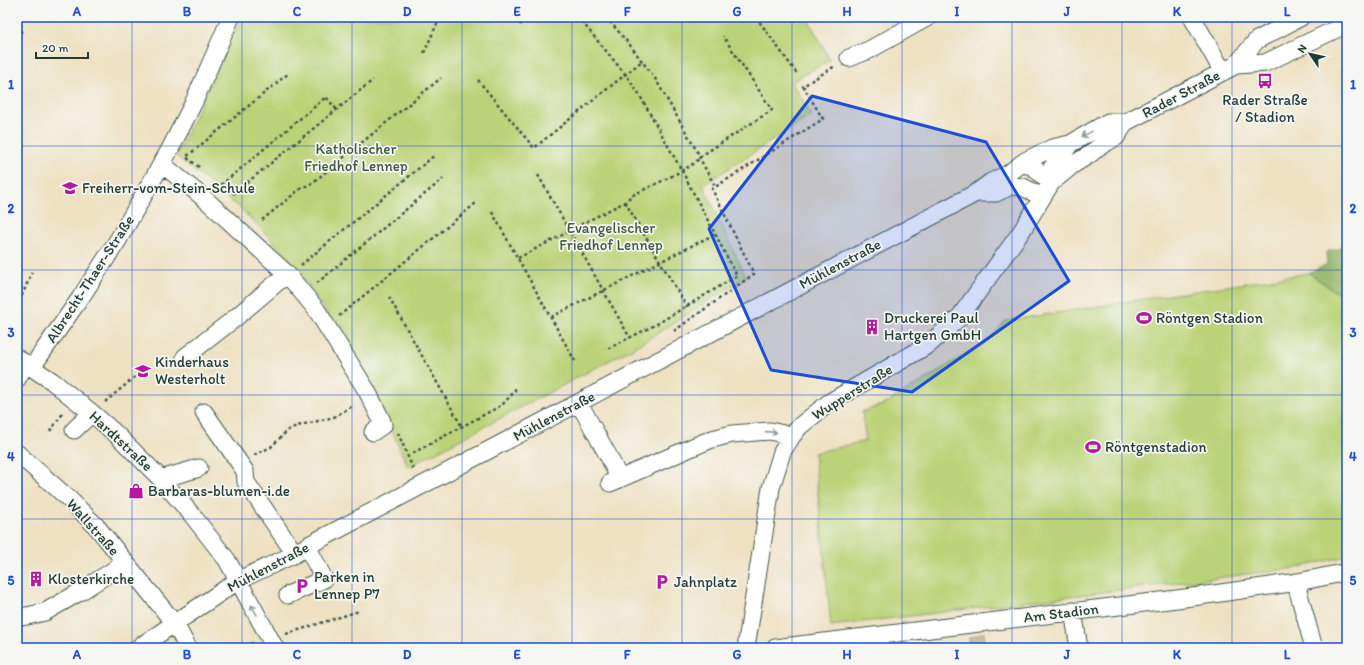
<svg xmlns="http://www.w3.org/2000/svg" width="1364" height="665" font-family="Itim,sans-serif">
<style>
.green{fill:#bbd378;stroke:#6d8856}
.forest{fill:#94b568;stroke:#5a794e}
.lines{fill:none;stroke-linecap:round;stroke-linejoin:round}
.minor-tunnel{stroke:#c5c0a6;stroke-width:17;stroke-dasharray:17 8;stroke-linecap:butt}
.minor-casing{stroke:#3e5649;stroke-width:19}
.path{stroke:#3e5649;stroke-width:2.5;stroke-dasharray:3 3;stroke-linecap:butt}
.minor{stroke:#fff;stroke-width:17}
.oneway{stroke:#8f9e9a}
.marked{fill:#1d4ed8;fill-opacity:0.2;stroke:#1d4ed8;stroke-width:3;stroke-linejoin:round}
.grid{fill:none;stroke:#1d4ed8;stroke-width:1;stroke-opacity:0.55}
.labels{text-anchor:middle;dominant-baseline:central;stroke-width:3.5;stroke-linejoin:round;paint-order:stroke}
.street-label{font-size:15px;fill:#1f3d34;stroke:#f6f6f2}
.poi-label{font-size:15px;fill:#1f3d34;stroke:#f6f6f2;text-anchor:start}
.park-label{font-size:15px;fill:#3e5b42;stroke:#f6f6f2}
.neatline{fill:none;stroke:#1d4ed8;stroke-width:1.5}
.grid-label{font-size:13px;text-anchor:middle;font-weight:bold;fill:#1d4ed8}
</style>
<rect width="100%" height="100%" fill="#f6f6f2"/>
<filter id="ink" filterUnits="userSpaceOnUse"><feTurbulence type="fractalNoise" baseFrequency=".025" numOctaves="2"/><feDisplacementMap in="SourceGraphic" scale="8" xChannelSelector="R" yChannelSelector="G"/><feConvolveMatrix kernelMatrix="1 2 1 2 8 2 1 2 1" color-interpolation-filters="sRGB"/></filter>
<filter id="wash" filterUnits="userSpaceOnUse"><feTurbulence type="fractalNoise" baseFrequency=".012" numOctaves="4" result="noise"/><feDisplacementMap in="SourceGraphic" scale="16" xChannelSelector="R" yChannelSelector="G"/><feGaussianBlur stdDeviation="0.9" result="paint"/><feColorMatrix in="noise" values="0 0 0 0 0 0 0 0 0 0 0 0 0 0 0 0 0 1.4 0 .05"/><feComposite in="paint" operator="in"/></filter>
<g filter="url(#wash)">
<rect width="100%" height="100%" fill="#eee1c2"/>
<path class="green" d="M242 17H807L830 60 791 82 812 115 703 185 746 277 637 346 408 467 381 405 339 332 296 267 279 247 240 208 176 156Z
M1309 273 1347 300V556L1296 568 831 626 814 453 866 441 862 412 887 403 989 340 1005 321Z"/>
<path class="forest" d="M1347 246V273L1339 277 1347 300 1309 273 1327 265 1326 252Z"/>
</g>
<g filter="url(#ink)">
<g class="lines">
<path class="minor-tunnel" d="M977 636 979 648"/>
<defs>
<path id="minor" d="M1192 17 1223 72
M849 58 869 50 928 17
M1236 65 1257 40 1301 17
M162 164 205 199 287 274 316 309 367 391 381 419 383 425 373 432
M1022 164 1032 166 1051 183
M1051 183V169L1070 144 1108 122H1126L1236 65 1265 63 1347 24
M976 193H996L1011 186 1023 187 1042 197
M185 357 234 319 287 274
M17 358 52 381 92 413 117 435 161 479 192 515 227 560 275 648
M32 367 81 297 118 240 169 151 193 104 231 17
M17 379 26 363
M579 403 609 457 619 478
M204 412 245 471 246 482 295 554
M74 430 92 413
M17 453 68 498 97 527 175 624 188 648
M161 479 199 468
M610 483 695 446 712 439 732 434 770 431 792 436
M1298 582V591L1314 648
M288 595 324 579 307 546
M1073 611 1079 648
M17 617 27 616 45 612 78 593 114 570 124 561
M138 648 239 580 295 554 307 546 976 193 991 182 1008 174 1025 161 1052 148 1070 144
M746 648 771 488 782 452 792 436 800 426 830 402 928 345 959 318 1021 232 1051 183 1074 164 1089 155 1100 146 1116 137 1126 122
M775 648 1185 598 1298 582 1347 572"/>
</defs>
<use href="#minor" class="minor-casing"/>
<path class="path" d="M578 17 625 74 639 94 682 171 737 276 655 325 605 350
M606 17 630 45 656 80 698 153 700 159 715 186
M756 17 798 75
M520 25 525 17
M424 53 440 17
M17 57 21 32V17
M478 80 534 148 642 61
M199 167 186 157 289 73
M538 175 630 338
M221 185 326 97 337 110
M233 194 373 80
M625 202 687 307
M492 212 575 361
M262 220 300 189 311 184 441 78
M570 230 625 202 631 196C644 189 696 167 701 156L772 110 723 36
M518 258 570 231
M301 265 435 155
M317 283 443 179
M389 297 462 427
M17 307 32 272
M339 316 476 203
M551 317 715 234
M674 331 754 274 712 189 823 119 803 86 835 66
M105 402 135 377
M17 403 21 395
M50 431 64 412
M398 433 414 471
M413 453 502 405 515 391V386
M254 455 271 447 288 430 297 426 334 417 354 405
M286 634 359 611
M233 648 254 643"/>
<use href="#minor" class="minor"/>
</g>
<defs><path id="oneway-shaft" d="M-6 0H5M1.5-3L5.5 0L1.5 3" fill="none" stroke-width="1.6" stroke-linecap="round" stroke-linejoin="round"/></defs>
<g class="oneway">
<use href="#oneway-shaft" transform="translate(1087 134) rotate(151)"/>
<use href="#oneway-shaft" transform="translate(771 432) rotate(4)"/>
<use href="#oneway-shaft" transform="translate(254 610) rotate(-120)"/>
</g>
</g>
<path class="marked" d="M812 96 986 142 1069 281 912 392 771 370 709 229Z"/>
<path class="grid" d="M132 17V648M242 17V648M352 17V648M462 17V648M572 17V648M682 17V648M792 17V648M902 17V648M1012 17V648M1122 17V648M1232 17V648M17 146H1347M17 270H1347M17 395H1347M17 519H1347"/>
<defs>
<symbol id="bus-bare" viewBox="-9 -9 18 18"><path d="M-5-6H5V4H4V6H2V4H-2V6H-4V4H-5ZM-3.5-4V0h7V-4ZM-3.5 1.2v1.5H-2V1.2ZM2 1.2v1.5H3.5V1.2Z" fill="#b5179e" stroke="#f6f6f2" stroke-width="2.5" paint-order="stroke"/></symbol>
<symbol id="school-bare" viewBox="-9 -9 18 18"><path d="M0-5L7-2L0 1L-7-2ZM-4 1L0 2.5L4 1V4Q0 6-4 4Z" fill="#b5179e" stroke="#f6f6f2" stroke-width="2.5" paint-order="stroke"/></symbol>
<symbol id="stadium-bare" viewBox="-9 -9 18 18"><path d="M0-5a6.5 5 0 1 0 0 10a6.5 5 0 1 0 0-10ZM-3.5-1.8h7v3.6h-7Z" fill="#b5179e" stroke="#f6f6f2" stroke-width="2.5" paint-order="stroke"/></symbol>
<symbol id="building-bare" viewBox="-9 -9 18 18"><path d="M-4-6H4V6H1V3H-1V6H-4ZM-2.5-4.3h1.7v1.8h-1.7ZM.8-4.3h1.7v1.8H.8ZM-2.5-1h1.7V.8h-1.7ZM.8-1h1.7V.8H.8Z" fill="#b5179e" stroke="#f6f6f2" stroke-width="2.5" paint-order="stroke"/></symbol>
<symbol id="shop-bare" viewBox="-9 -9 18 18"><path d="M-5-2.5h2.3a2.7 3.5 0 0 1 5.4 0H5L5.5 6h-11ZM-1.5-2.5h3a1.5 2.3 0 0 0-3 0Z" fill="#b5179e" stroke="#f6f6f2" stroke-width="2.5" paint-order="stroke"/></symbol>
<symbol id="parking-bare" viewBox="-9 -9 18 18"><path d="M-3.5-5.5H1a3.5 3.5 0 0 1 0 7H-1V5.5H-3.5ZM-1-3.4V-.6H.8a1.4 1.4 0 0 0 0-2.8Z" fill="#b5179e" stroke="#f6f6f2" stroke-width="2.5" paint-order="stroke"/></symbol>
</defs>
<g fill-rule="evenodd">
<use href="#bus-bare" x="1254" y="70" width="22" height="22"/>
<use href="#school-bare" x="59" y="177" width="22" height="22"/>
<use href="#stadium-bare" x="1133" y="307" width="22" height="22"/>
<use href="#building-bare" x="861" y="316" width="22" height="22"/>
<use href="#school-bare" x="132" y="360" width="22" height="22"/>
<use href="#stadium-bare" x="1082" y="436" width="22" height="22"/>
<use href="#shop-bare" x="125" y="480" width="22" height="22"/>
<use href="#building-bare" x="25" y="568" width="22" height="22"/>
<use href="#parking-bare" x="651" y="571" width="22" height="22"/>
<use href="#parking-bare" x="291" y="575" width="22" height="22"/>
</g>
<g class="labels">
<g class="street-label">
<text transform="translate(1181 94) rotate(-28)">Rader Straße</text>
<text transform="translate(840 264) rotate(-28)">Mühlenstraße</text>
<text transform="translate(90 279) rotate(-57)">Albrecht-Thaer-Straße</text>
<text transform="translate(852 392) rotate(-32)">Wupperstraße</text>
<text transform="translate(554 416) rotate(-28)">Mühlenstraße</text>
<text transform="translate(121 441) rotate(43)">Hardtstraße</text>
<text transform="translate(93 527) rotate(48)">Wallstraße</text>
<text transform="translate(268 567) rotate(-28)">Mühlenstraße</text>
<text transform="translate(1061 613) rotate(-7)">Am Stadion</text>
</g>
<g class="poi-label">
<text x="1265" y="100" text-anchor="middle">Rader Straße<tspan x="1265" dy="17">/ Stadion</tspan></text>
<text x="82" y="188">Freiherr-vom-Stein-Schule</text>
<text x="884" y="318">Druckerei Paul<tspan x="884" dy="17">Hartgen GmbH</tspan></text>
<text x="1156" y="318">Röntgen Stadion</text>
<text x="155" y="362">Kinderhaus<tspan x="155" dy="17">Westerholt</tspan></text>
<text x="1105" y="447">Röntgenstadion</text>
<text x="148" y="491">Barbaras-blumen-i.de</text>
<text x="314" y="577">Parken in<tspan x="314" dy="17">Lennep P7</tspan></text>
<text x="48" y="579">Klosterkirche</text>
<text x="674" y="582">Jahnplatz</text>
</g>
<g class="park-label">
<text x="356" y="149">Katholischer<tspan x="356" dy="17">Friedhof Lennep</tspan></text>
<text x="611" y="228">Evangelischer<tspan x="611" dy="17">Friedhof Lennep</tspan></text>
</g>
</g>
<rect width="1364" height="665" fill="none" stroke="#f6f6f2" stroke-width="44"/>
<g transform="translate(1310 54) rotate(304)" stroke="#f6f6f2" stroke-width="3" paint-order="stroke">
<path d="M0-3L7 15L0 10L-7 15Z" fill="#1f3d34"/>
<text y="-6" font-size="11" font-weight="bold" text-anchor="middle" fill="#1f3d34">N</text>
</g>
<path d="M36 52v6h52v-6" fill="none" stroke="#1f3d34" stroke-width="2"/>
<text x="42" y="52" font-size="12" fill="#1f3d34" stroke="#f6f6f2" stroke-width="3" paint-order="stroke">20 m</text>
<rect x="22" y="22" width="1320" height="621" class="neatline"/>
<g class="grid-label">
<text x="77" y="16">A</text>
<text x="187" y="16">B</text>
<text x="297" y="16">C</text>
<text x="407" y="16">D</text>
<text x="517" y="16">E</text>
<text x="627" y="16">F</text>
<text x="737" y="16">G</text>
<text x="847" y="16">H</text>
<text x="957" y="16">I</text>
<text x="1067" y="16">J</text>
<text x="1177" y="16">K</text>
<text x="1287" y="16">L</text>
<text x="11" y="89">1</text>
<text x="1353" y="89">1</text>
<text x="11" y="213">2</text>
<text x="1353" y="213">2</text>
<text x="11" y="337">3</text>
<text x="1353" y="337">3</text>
<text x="11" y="461">4</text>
<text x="1353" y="461">4</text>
<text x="11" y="585">5</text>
<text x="1353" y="585">5</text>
<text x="77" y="659">A</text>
<text x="187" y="659">B</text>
<text x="297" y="659">C</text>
<text x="407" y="659">D</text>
<text x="517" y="659">E</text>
<text x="627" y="659">F</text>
<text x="737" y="659">G</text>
<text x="847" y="659">H</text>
<text x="957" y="659">I</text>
<text x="1067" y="659">J</text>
<text x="1177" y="659">K</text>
<text x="1287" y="659">L</text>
</g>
</svg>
